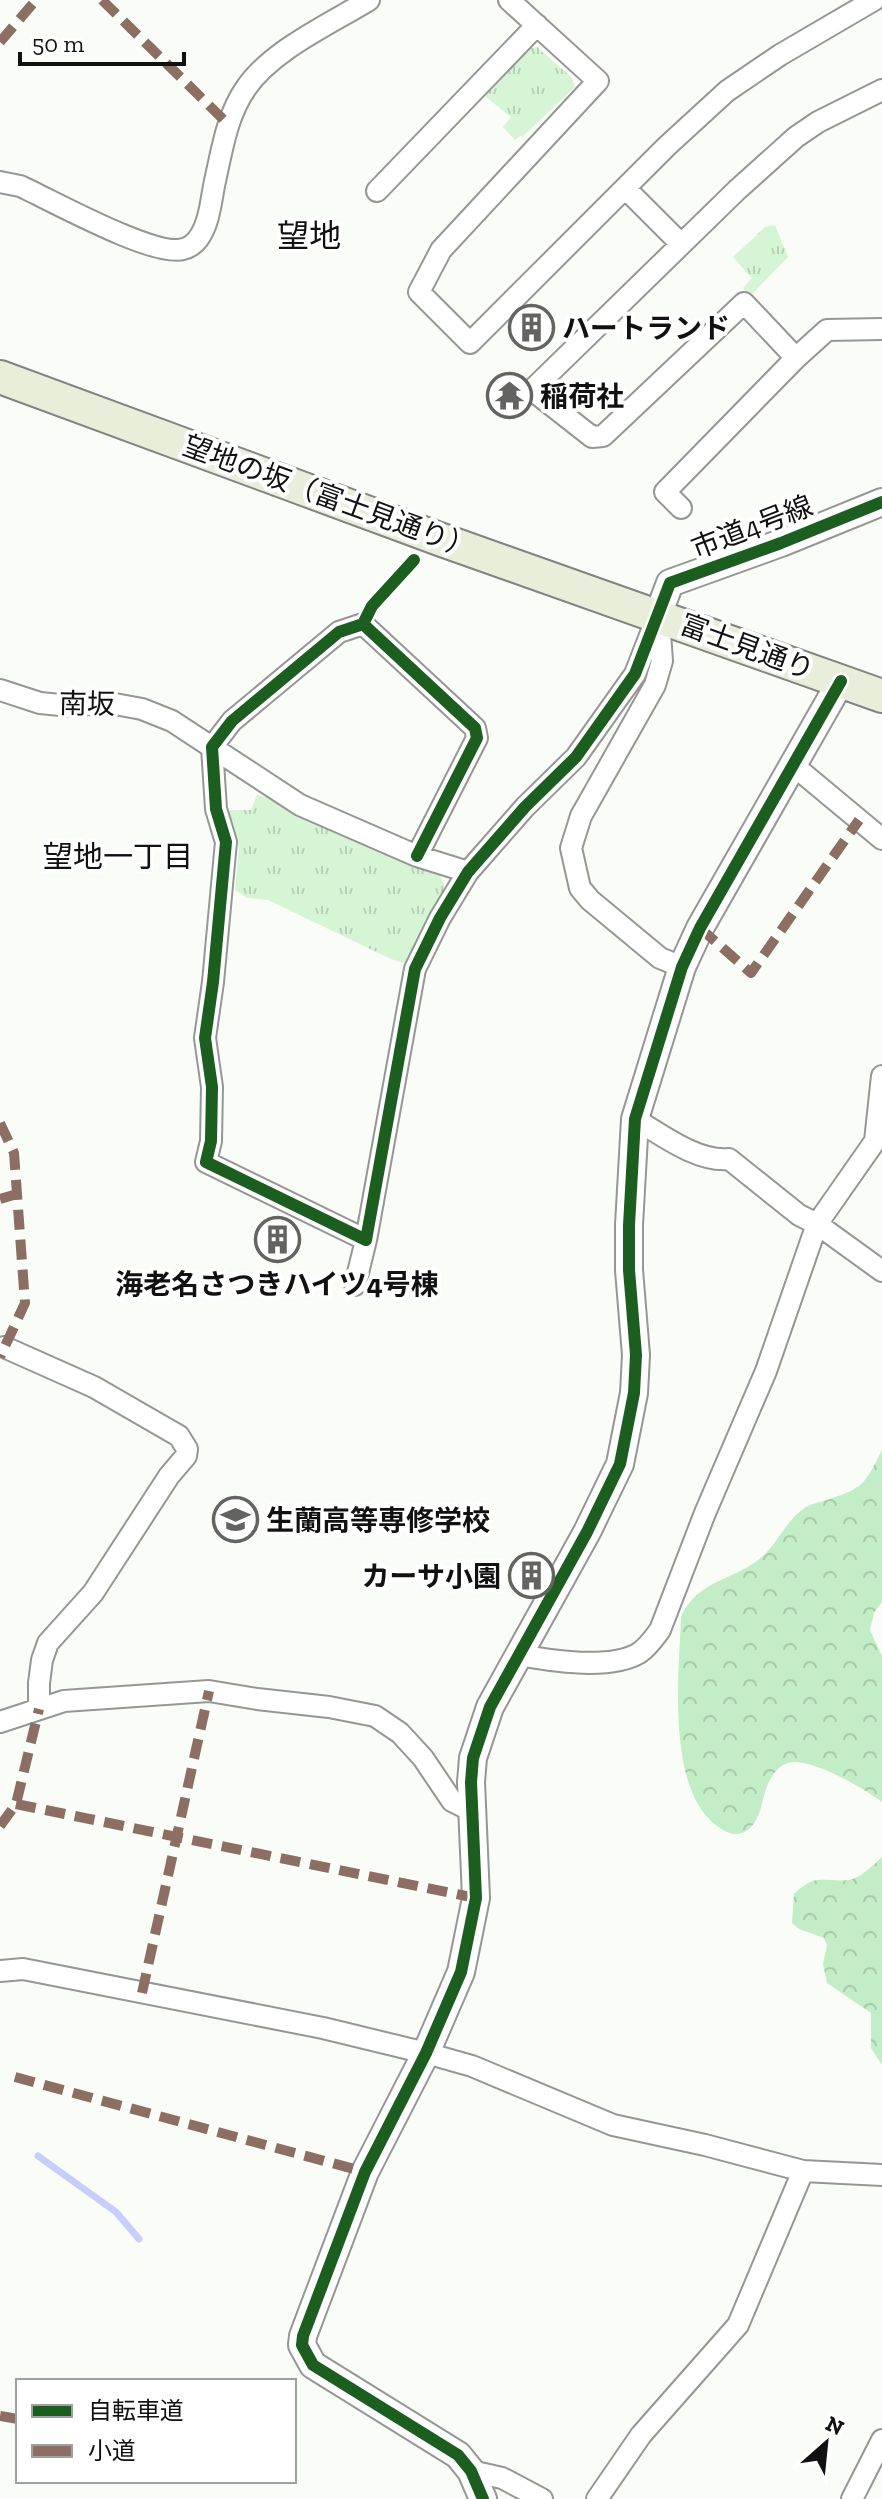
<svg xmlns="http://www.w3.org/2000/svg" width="882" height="2499" font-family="'Zilla Slab','Noto Sans JP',serif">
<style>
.grass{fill:url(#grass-tufts)}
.forest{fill:url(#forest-crowns)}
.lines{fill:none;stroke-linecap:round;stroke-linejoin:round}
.stream{stroke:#c8cefa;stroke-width:7}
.minor-casing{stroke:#969795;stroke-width:24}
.tertiary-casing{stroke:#969795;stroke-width:30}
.primary-casing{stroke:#838482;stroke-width:36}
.minor{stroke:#fefffe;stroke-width:20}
.tertiary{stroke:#fefffe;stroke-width:26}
.primary{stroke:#e8eeda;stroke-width:32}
.quiet{stroke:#8d6e63;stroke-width:10;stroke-dasharray:20 10;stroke-linecap:butt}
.cycleway-casing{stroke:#fff;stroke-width:17}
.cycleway{stroke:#1b5e20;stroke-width:12}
.labels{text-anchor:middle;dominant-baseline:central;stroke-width:8;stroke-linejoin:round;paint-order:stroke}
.poi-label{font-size:28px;font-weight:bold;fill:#111;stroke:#fff;text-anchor:start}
.street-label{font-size:28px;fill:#111;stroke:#fff}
.neighbourhood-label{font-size:30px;fill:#111;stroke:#fff}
.quarter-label{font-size:32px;fill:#111;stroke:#fff}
</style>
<defs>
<pattern id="grass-tufts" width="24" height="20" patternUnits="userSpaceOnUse" patternTransform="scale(2)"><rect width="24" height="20" fill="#d6f5d5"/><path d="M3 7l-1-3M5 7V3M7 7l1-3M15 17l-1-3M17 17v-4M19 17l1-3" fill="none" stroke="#b7d1b6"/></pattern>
<pattern id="forest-crowns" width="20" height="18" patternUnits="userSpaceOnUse" patternTransform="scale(2)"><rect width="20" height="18" fill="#c3edc6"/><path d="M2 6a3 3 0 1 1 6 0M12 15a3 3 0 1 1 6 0" fill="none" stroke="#a6caa9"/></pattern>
</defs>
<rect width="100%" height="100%" fill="#fafcf7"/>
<path class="grass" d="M537 47 572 78 575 87 522 137 520 136 515 140 503 127 511 117 486 97V88L525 49Z
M775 225 788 257 750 296 743 288 752 278 733 257 765 227Z
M257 795C288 801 322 826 352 839 381 851 411 860 439 874L444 884V896L411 958 403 963 391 959 268 900 247 898 235 890 239 848 228 810H251Z"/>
<path class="forest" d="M882 1450V1602L874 1613 870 1630 882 1656V1802C865 1789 809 1756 788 1763 778 1766 772 1775 768 1784 761 1799 762 1823 744 1832 734 1837 726 1832 717 1826 666 1789 679 1674 681 1617 698 1577 740 1581 767 1552 780 1538 787 1521 803 1509 809 1504 818 1503 826 1500 863 1489 865 1484 882 1450Z
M882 1857V2065L871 2048V2013L827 1983 823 1964 827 1945 824 1938 799 1929 792 1923 794 1894C816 1872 824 1883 849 1880 861 1878 873 1865 882 1857Z"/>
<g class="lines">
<path class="stream" d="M38 2156 116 2212 139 2239"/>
<defs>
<path id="minor" d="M509 0 598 81 441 250 419 292 470 343 667 146 727 91 780 55 874 0
M0 182 20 186C51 200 155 258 183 249 189 248 195 243 198 239 210 223 211 199 215 181 222 150 227 115 246 88 272 50 330 24 369 0
M625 188 681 244
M377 191 537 25
M796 358 744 303 603 436 592 437 532 390 737 190 796 137 818 122 882 90
M681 508 665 492 796 358 827 330 882 329
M659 619 662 661 655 685 581 816 571 848 580 888 590 900 660 958 682 967
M0 690 40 703 71 706 104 702 142 709 172 721 300 805 417 856 468 872
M793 765 882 839
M417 856 477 738 475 728 363 624 339 632 232 721 212 747 216 809 226 842 213 982 205 1038 212 1087 211 1141 206 1162 366 1240 415 969 440 918 468 872 525 807 576 757 635 674 658 615
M635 1119C662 1135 697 1162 729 1159L799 1215 817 1224 882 1271
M355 1285 366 1240
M4 1347 94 1387 179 1436 187 1449 186 1456 169 1476 93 1593 48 1643 42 1660 39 1683V1709
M520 1655C551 1661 611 1670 639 1653 648 1647 654 1638 660 1630L705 1513 766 1371 817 1224 875 1141 882 1076
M0 1722 64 1701 209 1691 257 1699 329 1707 375 1716 400 1733 423 1758 452 1801 472 1811
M0 1971 23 1969 323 2028 426 2053 472 2066 613 2125 705 2145 803 2171 882 2175
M471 2471 502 2478 542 2499
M597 2499 641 2435 738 2325 803 2171
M852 2499 882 2440"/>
<path id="tertiary" d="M658 615 670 583 781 543 882 502
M483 2499 471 2471 458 2455 313 2365 302 2345 303 2336 365 2172 426 2053 461 1972 476 1898 471 1782 473 1758 490 1707 587 1532 620 1464 634 1393 636 1355 629 1270V1225L635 1119 682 967 700 928 841 681"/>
<path id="primary" d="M0 377 442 540 882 696"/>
</defs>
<use href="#minor" class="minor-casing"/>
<use href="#tertiary" class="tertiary-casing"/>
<use href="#primary" class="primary-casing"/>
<use href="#minor" class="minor"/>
<use href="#tertiary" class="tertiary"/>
<use href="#primary" class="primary"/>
<path class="quiet" d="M102 0 229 125
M0 42 36 0
M700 928 751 973 859 820
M0 1123 14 1153 25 1303 0 1357
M0 1199 17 1194
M16 1804 476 1898
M0 1826 16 1804 39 1709
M142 1993 209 1691
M15 2077 365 2172
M0 2416 18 2419"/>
<defs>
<path id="cycleway" d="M414 560 372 606 363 624 339 632 232 721 212 747 216 809 226 842 213 982 205 1038 212 1087 211 1141 206 1162 366 1240 415 969 440 918 468 872 525 807 576 757 635 674 670 583 781 543 882 502
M363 624 475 728 477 738 417 856
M483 2499 471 2471 458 2455 313 2365 302 2345 303 2336 365 2172 426 2053 461 1972 476 1898 471 1782 473 1758 490 1707 587 1532 620 1464 634 1393 636 1355 629 1270V1225L635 1119 682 967 700 928 841 681"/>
</defs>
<use href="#cycleway" class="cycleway-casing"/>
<use href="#cycleway" class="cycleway"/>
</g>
<defs>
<symbol id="building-ring" viewBox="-11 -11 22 22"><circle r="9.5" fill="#fff" stroke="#636362" stroke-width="1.5"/><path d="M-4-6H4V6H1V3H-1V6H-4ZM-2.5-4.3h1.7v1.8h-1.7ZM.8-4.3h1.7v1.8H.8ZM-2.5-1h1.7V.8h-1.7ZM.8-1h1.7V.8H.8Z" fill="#636362"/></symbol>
<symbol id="temple-ring" viewBox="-11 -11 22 22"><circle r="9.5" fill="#fff" stroke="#636362" stroke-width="1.5"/><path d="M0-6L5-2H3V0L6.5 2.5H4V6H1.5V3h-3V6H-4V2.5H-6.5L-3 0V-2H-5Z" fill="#636362"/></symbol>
<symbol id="university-ring" viewBox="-11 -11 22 22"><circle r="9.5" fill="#fff" stroke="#636362" stroke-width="1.5"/><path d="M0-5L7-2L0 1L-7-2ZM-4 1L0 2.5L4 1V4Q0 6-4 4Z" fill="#636362"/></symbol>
</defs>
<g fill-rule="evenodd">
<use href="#building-ring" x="506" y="302" width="51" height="51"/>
<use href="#temple-ring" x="484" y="370" width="51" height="51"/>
<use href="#building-ring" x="252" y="1214" width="51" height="51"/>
<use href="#university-ring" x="210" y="1494" width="51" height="51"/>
<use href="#building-ring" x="506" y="1550" width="51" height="51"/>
</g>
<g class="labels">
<g class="poi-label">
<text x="562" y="328">ハートランド</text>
<text x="540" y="396">稲荷社</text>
<text x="277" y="1284" text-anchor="middle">海老名さつきハイツ4号棟</text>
<text x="266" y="1520">生蘭高等専修学校</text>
<text x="501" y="1576" text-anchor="end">カーサ小園</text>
</g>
<g class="street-label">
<text transform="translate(329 497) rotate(20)">望地の坂（富士見通り）</text>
<text transform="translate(752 527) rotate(-21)">市道4号線</text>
<text transform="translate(747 647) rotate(20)">富士見通り</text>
<text transform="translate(87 704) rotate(1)">南坂</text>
</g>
<g class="neighbourhood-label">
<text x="118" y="857">望地一丁目</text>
</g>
<g class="quarter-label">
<text x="309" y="236">望地</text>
</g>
</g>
<rect x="16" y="2379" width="280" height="104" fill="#ffffff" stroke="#a0a0a0" stroke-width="2"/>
<rect x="32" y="2405" width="40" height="12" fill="#1b5e20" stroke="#a0a0a0" stroke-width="2"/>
<text x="88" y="2419" font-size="24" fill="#111111">自転車道</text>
<rect x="32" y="2445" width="40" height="12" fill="#8d6e63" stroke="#a0a0a0" stroke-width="2"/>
<text x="88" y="2459" font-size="24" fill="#111111">小道</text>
<g transform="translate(826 2443) rotate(27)" stroke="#ffffff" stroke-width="6" paint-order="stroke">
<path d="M0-6L14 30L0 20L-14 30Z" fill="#111111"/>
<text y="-12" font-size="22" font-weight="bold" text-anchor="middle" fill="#111111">N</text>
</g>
<path d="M20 52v12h164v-12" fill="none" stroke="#111111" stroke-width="4"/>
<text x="32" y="52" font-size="24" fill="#111111" stroke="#ffffff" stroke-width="6" paint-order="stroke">50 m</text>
</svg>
